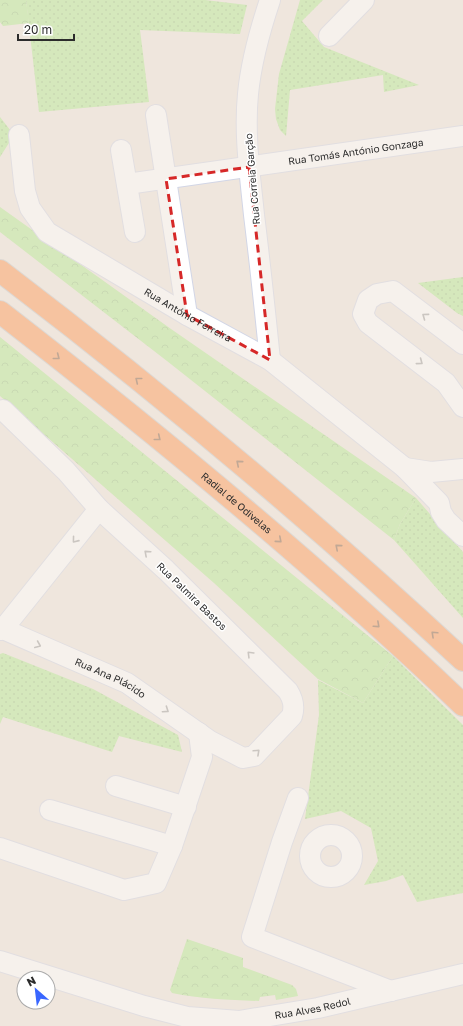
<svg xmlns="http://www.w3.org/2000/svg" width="463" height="1026" font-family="'Golos Text',sans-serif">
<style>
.grass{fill:url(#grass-dots)}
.forest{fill:url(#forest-crowns)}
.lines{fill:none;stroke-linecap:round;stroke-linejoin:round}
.minor-casing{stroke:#d2d6e6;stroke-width:22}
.highway-casing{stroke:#c8c8c8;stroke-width:24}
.minor{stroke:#fff;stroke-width:20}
.highway{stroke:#ff9957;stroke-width:22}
.oneway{stroke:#a0a0a0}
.oneway2{stroke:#8b5d3f}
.marked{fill:none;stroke:#d62828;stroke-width:3;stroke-dasharray:8 5;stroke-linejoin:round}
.labels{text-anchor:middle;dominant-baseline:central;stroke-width:3;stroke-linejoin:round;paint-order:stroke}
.street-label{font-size:10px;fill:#2c2c2c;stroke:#fff}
</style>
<defs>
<pattern id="grass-dots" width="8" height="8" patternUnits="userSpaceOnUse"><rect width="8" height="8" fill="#b5ea94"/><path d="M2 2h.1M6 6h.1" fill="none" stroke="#9cc980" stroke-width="1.8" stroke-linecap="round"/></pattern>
<pattern id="forest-crowns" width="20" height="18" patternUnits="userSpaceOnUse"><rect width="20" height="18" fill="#b5ea94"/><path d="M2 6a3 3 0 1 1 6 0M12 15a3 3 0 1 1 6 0" fill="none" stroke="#9cc980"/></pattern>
</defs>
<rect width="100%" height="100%" fill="#efe6dd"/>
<path class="grass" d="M26 0H205L247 5 240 34 140 30 149 102 39 112Z
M300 0H323L302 21 324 47 419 85 384 92 383 75 290 90 286 136 280 130 276 119 275 109 279 74Z
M0 117 14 135 0 157Z
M463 277V316L457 313 418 283Z
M416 498 463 552V618L394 540 400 524Z
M3 653 93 689 178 735 182 752 119 736 112 752 3 717 0 724V654Z
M393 656 463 725V893L417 902 403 875 386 881 364 885 378 861 371 828 341 811 305 819 319 715 318 680 363 703Z"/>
<path class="forest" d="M0 0H26L29 23 3 26 0 22Z
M0 207 171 329 416 498 400 524 394 540 167 361 0 232Z
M0 337 393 656 363 703 318 679 214 583 0 396Z
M187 939 243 958V967L292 985 296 989 298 996 276 1000 275 995 260 997 259 1001C230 1000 201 999 172 993L170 990Z"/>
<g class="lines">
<defs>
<g id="minor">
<path d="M329 36 364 0"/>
<path d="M156 115 187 315"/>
<path id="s1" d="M19 135 25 191 30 208 47 232 187 315 270 360 405 468 439 503 441 512 446 520 463 536"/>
<path d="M121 150 135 232"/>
<path id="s2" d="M127 184 463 136"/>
<path d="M463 344 393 291 377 294 368 300 363 314 368 323 446 383 463 407"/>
<path d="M270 360C265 311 260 263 254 215 250 175 244 134 248 94 251 62 260 30 270 0"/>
<path d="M405 468 431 472 463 469"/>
<path id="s3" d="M3 629 127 683 210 741 243 758 254 756 292 716C295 706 293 699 288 691L166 570 99 509 66 471 3 410"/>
<path d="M0 630 3 629 99 509"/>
<path d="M116 786 186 807"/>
<path d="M298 798 282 842 252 937 391 991"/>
<path d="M50 810 172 846"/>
<circle cx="331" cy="856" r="21"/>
<path d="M0 848 124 890 156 883 172 846 202 757 199 733"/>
<path id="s4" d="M0 961 144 1006 187 1017 239 1021 318 1008 463 974"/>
</g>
<g id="highway">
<path d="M0 271C160 393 316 523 463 660"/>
<path id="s5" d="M0 312C160 436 317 565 463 705"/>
</g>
</defs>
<use href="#minor" class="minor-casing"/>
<use href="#highway" class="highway-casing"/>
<use href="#minor" class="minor"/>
<use href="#highway" class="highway"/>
</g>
<defs><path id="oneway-chevron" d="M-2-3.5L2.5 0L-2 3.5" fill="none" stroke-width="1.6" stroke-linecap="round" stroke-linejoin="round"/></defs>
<g class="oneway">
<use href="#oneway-chevron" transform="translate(425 316) rotate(-144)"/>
<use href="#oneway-chevron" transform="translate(420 362) rotate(37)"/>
<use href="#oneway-chevron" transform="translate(75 540) rotate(129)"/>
<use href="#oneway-chevron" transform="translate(147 553) rotate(-138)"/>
<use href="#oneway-chevron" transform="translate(38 645) rotate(23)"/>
<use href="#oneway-chevron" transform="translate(250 654) rotate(-135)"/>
<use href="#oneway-chevron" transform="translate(166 710) rotate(34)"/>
<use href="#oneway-chevron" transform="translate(257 752) rotate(-43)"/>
</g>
<g class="oneway2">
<use href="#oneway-chevron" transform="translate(57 357) rotate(38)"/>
<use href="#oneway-chevron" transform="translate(138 380) rotate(-141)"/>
<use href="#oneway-chevron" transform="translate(158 438) rotate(39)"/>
<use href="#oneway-chevron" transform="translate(239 463) rotate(-140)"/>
<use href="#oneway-chevron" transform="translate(279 540) rotate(41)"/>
<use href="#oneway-chevron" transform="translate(338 547) rotate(-139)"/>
<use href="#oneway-chevron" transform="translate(377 625) rotate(42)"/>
<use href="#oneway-chevron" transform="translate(434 634) rotate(-137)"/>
</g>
<path d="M0 0H463V1026H0ZM249 167 270 360 187 315 166 179Z" fill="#efe6dd" fill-opacity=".55" fill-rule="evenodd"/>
<path class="marked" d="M249 167 270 360 187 315 166 179Z"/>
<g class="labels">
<g class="street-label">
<text stroke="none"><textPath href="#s2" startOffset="231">Rua Tomás António Gonzaga</textPath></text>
<text transform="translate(252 179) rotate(-95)">Rua Correia Garção</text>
<text stroke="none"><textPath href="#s1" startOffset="267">Rua António Ferreira</textPath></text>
<text stroke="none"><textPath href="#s5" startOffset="304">Radial de Odivelas</textPath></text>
<text transform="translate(192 596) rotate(44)">Rua Palmira Bastos</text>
<text stroke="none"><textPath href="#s3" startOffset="118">Rua Ana Plácido</textPath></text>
<text stroke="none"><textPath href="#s4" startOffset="322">Rua Alves Redol</textPath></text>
</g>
</g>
<g transform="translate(36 990) rotate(332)"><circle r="19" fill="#ffffff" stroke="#ababab"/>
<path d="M0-3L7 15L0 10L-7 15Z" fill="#3966ff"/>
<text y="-6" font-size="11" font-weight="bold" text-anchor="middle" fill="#2c2c2c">N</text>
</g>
<path d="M18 34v6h56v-6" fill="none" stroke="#2c2c2c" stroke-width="2"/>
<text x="24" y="34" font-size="12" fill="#2c2c2c" stroke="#ffffff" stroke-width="3" paint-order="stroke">20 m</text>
</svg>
